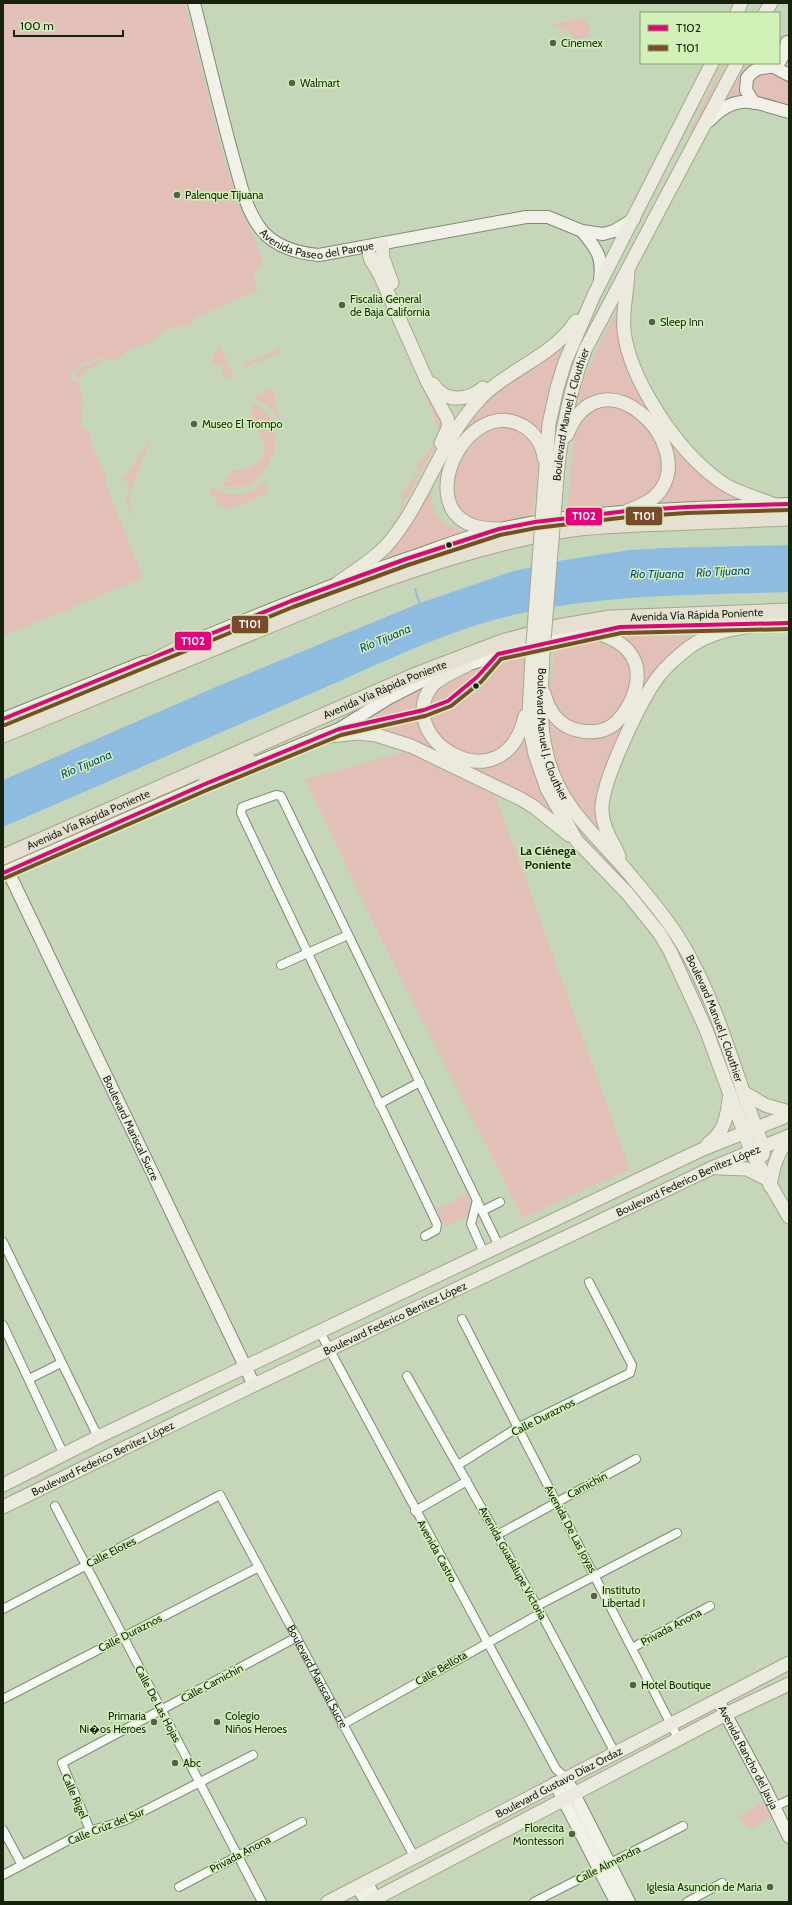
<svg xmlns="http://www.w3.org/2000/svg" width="792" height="1905" font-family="Cabin,sans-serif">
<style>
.green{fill:#e2c0b7}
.water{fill:#8ebce0}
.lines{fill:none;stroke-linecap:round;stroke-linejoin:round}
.stream{stroke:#8ebce0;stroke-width:2}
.street-casing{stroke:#7e8b73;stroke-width:10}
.secondary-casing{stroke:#7e8b73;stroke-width:14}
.primary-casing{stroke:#a6a68c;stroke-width:15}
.highway-casing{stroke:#a6a68c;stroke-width:17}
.street{stroke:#f6f9f4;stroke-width:8}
.secondary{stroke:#f1f1ea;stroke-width:12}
.primary{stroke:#eceadf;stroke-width:13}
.highway{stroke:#e5e0d2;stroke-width:15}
.primary-bridge-casing{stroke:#a6a68c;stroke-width:15;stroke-linecap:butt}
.primary-bridge{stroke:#eceadf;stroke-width:13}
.bus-1-casing{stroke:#d1f1b8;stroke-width:7}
.bus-2-casing{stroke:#d1f1b8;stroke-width:7}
.bus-1{stroke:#e5007d;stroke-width:4}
.bus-2{stroke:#7a4b2a;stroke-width:4}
.poi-dot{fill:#546149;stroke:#d1f1b8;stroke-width:1.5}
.bus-dot{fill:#17220d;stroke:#d1f1b8;stroke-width:1.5}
.labels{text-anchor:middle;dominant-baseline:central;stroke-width:3;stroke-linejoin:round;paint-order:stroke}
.poi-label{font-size:11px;fill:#17220d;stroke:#d1f1b8;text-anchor:start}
.street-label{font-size:11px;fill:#17220d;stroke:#d1f1b8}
.water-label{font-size:12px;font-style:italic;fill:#13487c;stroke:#d1f1b8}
.neighbourhood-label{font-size:12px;font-weight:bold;fill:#17220d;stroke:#d1f1b8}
.line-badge{stroke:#d1f1b8;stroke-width:1.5}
.badge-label{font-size:11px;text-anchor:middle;font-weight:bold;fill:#fff}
</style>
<rect width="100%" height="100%" fill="#c5d7b8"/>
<path class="green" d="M3 3H185L226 166 263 261 253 278 259 290 195 318 189 325 167 329 152 342 128 350 116 360C109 361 102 358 96 359 86 361 72 368 69 377L74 381H79L82 400 80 407 82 411 81 426 87 430 91 438 92 447 106 474 105 481 143 578 3 636Z
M581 18 586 21 590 28 588 36 575 41 571 34 551 25Z
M723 63H725L705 110 692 136 690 131Z
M747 63H767L751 66 747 70 744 99 724 103Z
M769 72 789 79V108L757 97C751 88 749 83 755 73Z
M626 293 628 356 686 452 755 500 652 504 670 483 675 468 669 447 639 406 621 395 609 393 592 397 579 406 582 382 608 326Z
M219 344 234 376 229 378 222 375 224 367 211 362Z
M276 347H280L279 353 244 368 243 364 275 350Z
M563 347 551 385 544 439C537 421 516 420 499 416 475 437 427 469 432 504 435 524 453 529 471 532L380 559 463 429 489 395Z
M98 361 104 362 86 370 80 378 74 377 75 371 86 365Z
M422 387H424L443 419 442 433 393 525 391 521 395 520 403 500 401 495 420 470 416 467 437 439 435 436 440 433Z
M273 388 280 423C274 410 266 402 252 398Z
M614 402 642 416 665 459 660 484 645 499 635 503 567 509 576 417Z
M253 403C291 421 276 468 247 487H221L233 469C263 476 276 440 250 425Z
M492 423 524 429 540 455 532 516 502 523 480 524 460 513 450 490 459 452Z
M151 437 131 489 129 498 133 522 125 498 129 492 128 483 123 480Z
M264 481 268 493 226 511 224 505 219 507 215 495 211 496 208 494 212 488C230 498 251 497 264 481Z
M667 630H712L658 671 599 794 612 850C580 808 551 777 547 721 546 700 553 667 555 645Z
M523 652C525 671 521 689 521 708 523 745 541 782 554 816L541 806 351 727 426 686Z
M405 752 495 794 630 1169 523 1218 378 932 305 779Z
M467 1194 471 1206 469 1215 445 1227 437 1209Z
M764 1802 772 1817 750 1829 743 1823 739 1816Z"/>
<path class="water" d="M789 545V592C702 595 613 594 527 612 455 626 384 662 317 691 212 736 108 782 3 827V780L218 686 420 603 514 571 564 560 630 550 663 548Z"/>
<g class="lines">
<path class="stream" d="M415 589 420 605"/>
<defs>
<g id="street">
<path d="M281 965 348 935"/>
<path d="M379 1104 420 1082"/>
<path d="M477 1200 471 1224 484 1253"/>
<path d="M482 1211 500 1202"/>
<path d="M425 1236 436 1230 437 1224 241 813 242 807 276 795 281 796 499 1246"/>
<path d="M3 1242 98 1437"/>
<path d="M462 1319 679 1740"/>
<path d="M3 1325 64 1455"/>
<path d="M320 1332 556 1769 566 1778"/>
<path d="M407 1376 537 1606 615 1753"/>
<path d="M29 1379 61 1363"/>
<path d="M458 1465 517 1428 630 1373 632 1365 589 1282"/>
<path d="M55 1506 262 1902"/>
<path d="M415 1511 467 1481"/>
<path d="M497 1535 636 1459"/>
<path d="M537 1606 677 1533"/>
<path id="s1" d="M3 1609 220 1495 415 1858"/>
<path d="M632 1648 710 1606"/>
<path d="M3 1699 259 1567"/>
<path d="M342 1725 541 1613"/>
<path d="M774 1807 789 1800"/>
<path d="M3 1830 22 1865"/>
<path d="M90 1830 62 1763 297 1637"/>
<path d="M3 1875 82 1833 124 1821 253 1755"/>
<path d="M179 1887 302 1822"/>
<path d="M534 1902 683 1826"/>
<path d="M687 1902 722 1883"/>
</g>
<g id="secondary">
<path id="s2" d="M194 3C207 54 219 106 233 157 240 181 245 208 260 228 274 247 297 253 319 255L526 217H548L582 231 603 234 614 231 634 219"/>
<path d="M772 63 774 67 789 75"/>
<path d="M754 103 746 90 747 78C764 55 778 84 787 42"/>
<path d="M709 121C737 91 755 103 789 112"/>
<path d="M582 231C597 250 603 256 600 281"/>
<path d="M177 648C255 616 332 584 412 557 441 547 470 535 500 529 595 508 692 509 789 504"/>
<path d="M3 719 144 662"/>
<path d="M239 770 339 729 389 698 422 681 444 672 517 649 620 627 789 623"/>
<path id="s3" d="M8 871 254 1385"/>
<path d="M3 873 213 781"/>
<path id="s4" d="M718 1700 765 1788 789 1837"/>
<path d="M566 1778 629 1902"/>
<path d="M555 1783 616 1902"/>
<path d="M367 1883 377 1902"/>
<path d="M358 1887 366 1902"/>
</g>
<g id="primary">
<path d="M737 13 741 3"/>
<path d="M765 13 771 3"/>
<path d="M382 244 383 258 392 283"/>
<path d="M367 247 371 260 380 275 427 381 447 418 449 426 441 443"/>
<path d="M628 269C628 289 622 310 624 330 629 379 677 450 717 479 733 492 756 497 775 505"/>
<path d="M433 384C445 403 467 401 483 388"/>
<path d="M567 435C600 349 697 442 660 491 652 502 639 506 627 511"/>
<path id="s5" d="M556 490C559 442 568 396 585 350L737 63"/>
<path d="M544 493 549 424 557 388 565 362 594 295 712 63"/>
<path d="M499 529C490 529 481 529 472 525 414 504 468 395 523 426 534 432 543 445 544 458"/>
<path d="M339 582C355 571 373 560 387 545 424 503 439 443 478 401 507 369 552 358 576 321"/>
<path id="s6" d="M543 653C542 687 538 721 547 755 559 806 594 833 626 870 646 894 667 918 683 945 720 1008 736 1079 763 1146V1155"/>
<path d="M532 657 529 714 530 730 535 754 547 789 577 841 628 894 660 934 670 951 705 1027 751 1151 789 1217"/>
<path d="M467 665C456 671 442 676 433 685 389 736 503 810 525 716"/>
<path d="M544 693C548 709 556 723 573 729 583 732 596 733 606 729 616 725 624 714 629 705 649 666 631 641 592 632"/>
<path d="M319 737 358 733 376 735 411 746 521 799 534 807 569 835"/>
<path d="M619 856C612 840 603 829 602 811 600 784 641 700 658 677 667 665 679 655 691 646 713 631 738 628 763 624"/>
<path d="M743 1092 765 1105 789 1112"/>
<path d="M708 1144C724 1132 727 1118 729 1099"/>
<path d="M718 1168 747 1169 767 1179"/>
<path d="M770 1186C773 1167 777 1153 789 1138"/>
<path d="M3 1485 98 1437 703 1149 789 1115"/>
<path id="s7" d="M3 1507 254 1385 712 1168 789 1136"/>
<path id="s8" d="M328 1902 789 1663"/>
<path d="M369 1902 726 1714 789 1684"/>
</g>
<g id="highway">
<path d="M135 671 185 645"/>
<path d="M3 735 350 592C420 566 492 542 565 530 599 525 634 524 668 523 708 521 749 520 789 518"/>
<path d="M205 784 248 760"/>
<path id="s9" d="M3 857 411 677 502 642 558 627 610 618 789 611"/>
</g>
</defs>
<use href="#street" class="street-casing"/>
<use href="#secondary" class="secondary-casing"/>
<use href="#primary" class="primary-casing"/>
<use href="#highway" class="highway-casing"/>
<use href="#street" class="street"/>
<use href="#secondary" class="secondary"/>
<use href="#primary" class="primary"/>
<use href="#highway" class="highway"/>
<defs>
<path id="primary-bridge" d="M543 653 556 490
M532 657 544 493"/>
</defs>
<use href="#primary-bridge" class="primary-bridge-casing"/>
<use href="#primary-bridge" class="primary-bridge"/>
<defs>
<path id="bus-1" d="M3 719 291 601 406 559 499 529 535 522 627 511 687 507 789 504
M3 873 205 784 339 729 424 710 448 701 477 677 498 654 620 627 789 623"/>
<path id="bus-2" d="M5 725 293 607 408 565 500 535 536 528 628 517 687 513 789 510
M5 878 207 790 341 735 425 716 451 706 481 682 501 659 621 633 789 629"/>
</defs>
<use href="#bus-1" class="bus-1-casing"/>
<use href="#bus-2" class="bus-2-casing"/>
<use href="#bus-1" class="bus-1"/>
<use href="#bus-2" class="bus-2"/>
</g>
<g class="poi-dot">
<circle cx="553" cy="43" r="4"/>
<circle cx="292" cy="83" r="4"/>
<circle cx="177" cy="195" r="4"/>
<circle cx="342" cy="305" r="4"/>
<circle cx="652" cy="322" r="4"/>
<circle cx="194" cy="424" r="4"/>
<circle cx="594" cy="1596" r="4"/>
<circle cx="633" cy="1685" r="4"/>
<circle cx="154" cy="1722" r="4"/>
<circle cx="217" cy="1722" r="4"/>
<circle cx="175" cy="1763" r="4"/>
<circle cx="572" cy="1834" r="4"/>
<circle cx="770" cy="1887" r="4"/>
</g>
<g class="bus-dot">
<circle cx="449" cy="545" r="3.5"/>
<circle cx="476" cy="686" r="3.5"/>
</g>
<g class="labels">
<g class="poi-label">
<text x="561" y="43">Cinemex</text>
<text x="300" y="83">Walmart</text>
<text x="185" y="195">Palenque Tijuana</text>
<text x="350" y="299">Fiscalia General<tspan x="350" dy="13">de Baja California</tspan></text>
<text x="660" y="322">Sleep Inn</text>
<text x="202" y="424">Museo El Trompo</text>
<text x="602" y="1590">Instituto<tspan x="602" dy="13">Libertad I</tspan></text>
<text x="641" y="1685">Hotel Boutique</text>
<text x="146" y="1716" text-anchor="end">Primaria<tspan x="146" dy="13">Ni�os Heroes</tspan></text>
<text x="225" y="1716">Colegio<tspan x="225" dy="13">Niños Heroes</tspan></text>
<text x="183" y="1763">Abc</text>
<text x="564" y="1828" text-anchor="end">Florecita<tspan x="564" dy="13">Montessori</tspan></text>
<text x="762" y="1887" text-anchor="end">Iglesia Asuncion de Maria</text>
</g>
<g class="street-label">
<text stroke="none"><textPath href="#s2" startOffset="298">Avenida Paseo del Parque</textPath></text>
<text stroke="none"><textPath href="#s5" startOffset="77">Boulevard Manuel J. Clouthier</textPath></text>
<text stroke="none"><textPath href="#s9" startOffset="741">Avenida Vía Rápida Poniente</textPath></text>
<text stroke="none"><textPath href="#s9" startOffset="417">Avenida Vía Rápida Poniente</textPath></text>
<text stroke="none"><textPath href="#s6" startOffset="83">Boulevard Manuel J. Clouthier</textPath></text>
<text stroke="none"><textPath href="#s9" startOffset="93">Avenida Vía Rápida Poniente</textPath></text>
<text stroke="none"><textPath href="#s6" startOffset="418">Boulevard Manuel J. Clouthier</textPath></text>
<text stroke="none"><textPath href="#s3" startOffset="285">Boulevard Mariscal Sucre</textPath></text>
<text stroke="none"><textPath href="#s7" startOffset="759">Boulevard Federico Benítez López</textPath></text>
<text stroke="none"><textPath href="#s7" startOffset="435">Boulevard Federico Benítez López</textPath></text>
<text transform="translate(543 1417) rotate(-27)">Calle Duraznos</text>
<text stroke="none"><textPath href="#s7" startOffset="111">Boulevard Federico Benítez López</textPath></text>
<text transform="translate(587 1485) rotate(-28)">Camichín</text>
<text transform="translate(571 1529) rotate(62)">Avenida De Las Joyas</text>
<text transform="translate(437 1551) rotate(61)">Avenida Castro</text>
<text transform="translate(111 1552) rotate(-27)">Calle Elotes</text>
<text transform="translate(513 1563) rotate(61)">Avenida Guadalupe Victoria</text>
<text transform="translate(671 1627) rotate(-28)">Privada Anona</text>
<text transform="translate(130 1633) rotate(-27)">Calle Duraznos</text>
<text transform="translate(441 1668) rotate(-30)">Calle Bellota</text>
<text stroke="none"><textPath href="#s1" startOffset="451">Boulevard Mariscal Sucre</textPath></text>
<text transform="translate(212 1683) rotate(-28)">Calle Camichín</text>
<text transform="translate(158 1704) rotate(62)">Calle De Las Hojas</text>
<text stroke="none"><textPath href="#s4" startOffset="65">Avenida Rancho del Jauja</textPath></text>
<text stroke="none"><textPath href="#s8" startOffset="260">Boulevard Gustavo Díaz Ordaz</textPath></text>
<text transform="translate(75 1796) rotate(66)">Calle Rigel</text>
<text transform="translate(106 1826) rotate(-22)">Calle Crúz del Sur</text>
<text transform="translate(240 1854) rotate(-28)">Privada Anona</text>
<text transform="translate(608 1864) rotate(-27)">Calle Almendra</text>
</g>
<g class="water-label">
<text transform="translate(723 571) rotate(-3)">Río Tijuana</text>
<text x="657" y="573">Rio Tijuana</text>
<text transform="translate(385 638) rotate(-23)">Río Tijuana</text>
<text transform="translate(86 764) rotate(-23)">Río Tijuana</text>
</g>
<g class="neighbourhood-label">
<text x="548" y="850">La Ciénega<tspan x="548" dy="14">Poniente</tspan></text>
</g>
</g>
<g class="line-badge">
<rect x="625" y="506" width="38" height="20" rx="4" fill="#7a4b2a"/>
<rect x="565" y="507" width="38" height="19" rx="4" fill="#e5007d"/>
<rect x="231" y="615" width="38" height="19" rx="4" fill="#7a4b2a"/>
<rect x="174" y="631" width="38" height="20" rx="4" fill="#e5007d"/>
</g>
<g class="badge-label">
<text x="644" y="520">T101</text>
<text x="584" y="520">T102</text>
<text x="250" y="628">T101</text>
<text x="193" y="645">T102</text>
</g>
<rect width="792" height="1905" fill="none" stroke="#17220d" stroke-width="8"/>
<rect x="640" y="12" width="140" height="52" fill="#d1f1b8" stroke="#879e74"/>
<rect x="648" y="25" width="20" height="6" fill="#e5007d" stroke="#879e74"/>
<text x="676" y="32" font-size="12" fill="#17220d">T102</text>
<rect x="648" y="45" width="20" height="6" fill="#7a4b2a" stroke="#879e74"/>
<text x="676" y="52" font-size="12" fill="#17220d">T101</text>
<path d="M14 30v6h109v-6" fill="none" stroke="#17220d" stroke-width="2"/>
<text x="20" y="30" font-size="12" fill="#17220d" stroke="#d1f1b8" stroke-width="3" paint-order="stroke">100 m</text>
</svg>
